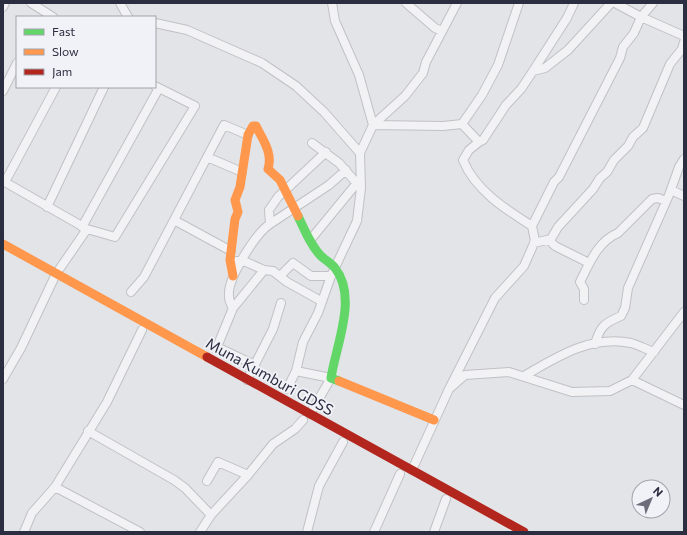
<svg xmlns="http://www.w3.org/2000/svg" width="687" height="535" font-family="Commissioner,sans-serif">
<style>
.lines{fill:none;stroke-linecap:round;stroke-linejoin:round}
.street-casing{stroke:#c0c1c4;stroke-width:10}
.street{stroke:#f2f2f5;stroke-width:8}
.fast{stroke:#63d668;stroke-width:9}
.slow{stroke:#ff974d;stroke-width:9}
.jam{stroke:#b3261e;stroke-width:9}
.labels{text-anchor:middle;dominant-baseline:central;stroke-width:3.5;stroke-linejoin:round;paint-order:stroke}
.street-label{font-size:15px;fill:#2b2d40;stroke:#f1f2f7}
</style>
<rect width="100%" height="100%" fill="#e3e4e7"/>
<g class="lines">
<defs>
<path id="street" d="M31 3 53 17
M120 3 128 17
M406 3 435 28 442 31
M615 3 641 17 684 36
M3 7 5 3
M155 23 187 30 262 63 296 86 324 112 360 153
M533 71 545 68 568 50 611 3
M3 91 17 63
M462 124 479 142 469 150 463 160C475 190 505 209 532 226
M462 124 482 95 498 65 519 3
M373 125 405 96 423 73 426 62 457 3
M373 125 443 126 462 124
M479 142 483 140 506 105 521 89 533 71 567 18 574 3
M312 143 339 163 360 187
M207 157 242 172
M3 181 87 229 115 237 195 106 155 86
M5 182 56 87
M671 190 684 196
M47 207 104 87
M174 220 231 251
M270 224 329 185 346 170
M82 227 159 88
M311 239 357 183
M549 240 555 246 589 263
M534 243 551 239 558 227 593 189 600 178 607 172 614 160 628 146 633 137 643 128 670 64 682 49 684 42
M237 261 246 262 264 270 273 271 287 282 321 301
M280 276 293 263 311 276H331
M131 292 144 277 224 125 248 135
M584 300V289L580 282C589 264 598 241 618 233L652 199 658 198 666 201
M233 308 264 270
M595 344C600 327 604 323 621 316L625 308 628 288 669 195 679 167 684 159
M255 365 217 347 233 308C231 305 229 300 229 296 227 279 255 234 270 224L269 210 278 197 326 152
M296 371 331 378 310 414
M524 376C557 357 590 335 631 343 638 345 646 349 654 352
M3 379 21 348 56 274 87 229
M247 380 273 329 281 303
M632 380 684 405
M287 389 296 371 303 342 318 313 331 276 357 221 361 188 360 153 373 125 359 75 335 21 332 3
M449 389 495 298 524 266 535 241 532 226 554 182 559 177 620 58 623 47 634 33 641 17 653 3
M88 431 174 480 185 488 211 515
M412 470 449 389 465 375 509 372 572 392 610 391 632 380 684 312
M248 475 273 444 295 429 303 420
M55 487 140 532
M24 532 32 513 55 487 107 402 142 330
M200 532 211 515 248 475 218 462 207 481
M307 532 319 486 343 442
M374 532 400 474
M434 532 446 499"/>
</defs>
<use href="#street" class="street-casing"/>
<use href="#street" class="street"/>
<path class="fast" d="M298 216C304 229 311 246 321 256 325 260 331 263 335 268 358 297 336 345 331 378L339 381"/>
<path class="slow" d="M3 244 207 357
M233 276 230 260 235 219 238 212 235 200 240 187 248 135 253 126H256C263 140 273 153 268 169L280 180 298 216
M339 381 434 420"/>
<path class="jam" d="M207 357 524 532"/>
</g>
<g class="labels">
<g class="street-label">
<text transform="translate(270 376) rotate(29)">Muna Kumburi GDSS</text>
</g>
</g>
<rect width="687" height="535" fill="none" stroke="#2b2d40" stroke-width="8"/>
<rect x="16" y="16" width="140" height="72" fill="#f1f2f7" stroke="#a2a3ae"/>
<rect x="24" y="29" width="20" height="6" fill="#63d668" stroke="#a2a3ae"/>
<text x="52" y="36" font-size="12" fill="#2b2d40">Fast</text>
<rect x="24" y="49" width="20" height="6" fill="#ff974d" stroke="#a2a3ae"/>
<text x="52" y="56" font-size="12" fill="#2b2d40">Slow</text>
<rect x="24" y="69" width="20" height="6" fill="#b3261e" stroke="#a2a3ae"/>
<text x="52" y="76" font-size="12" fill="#2b2d40">Jam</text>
<g transform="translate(651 499) rotate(44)"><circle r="19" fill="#f1f2f7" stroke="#a2a3ae"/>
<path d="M0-3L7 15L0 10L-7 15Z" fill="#6b6d7a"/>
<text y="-6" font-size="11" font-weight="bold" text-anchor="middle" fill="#2b2d40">N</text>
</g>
</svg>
